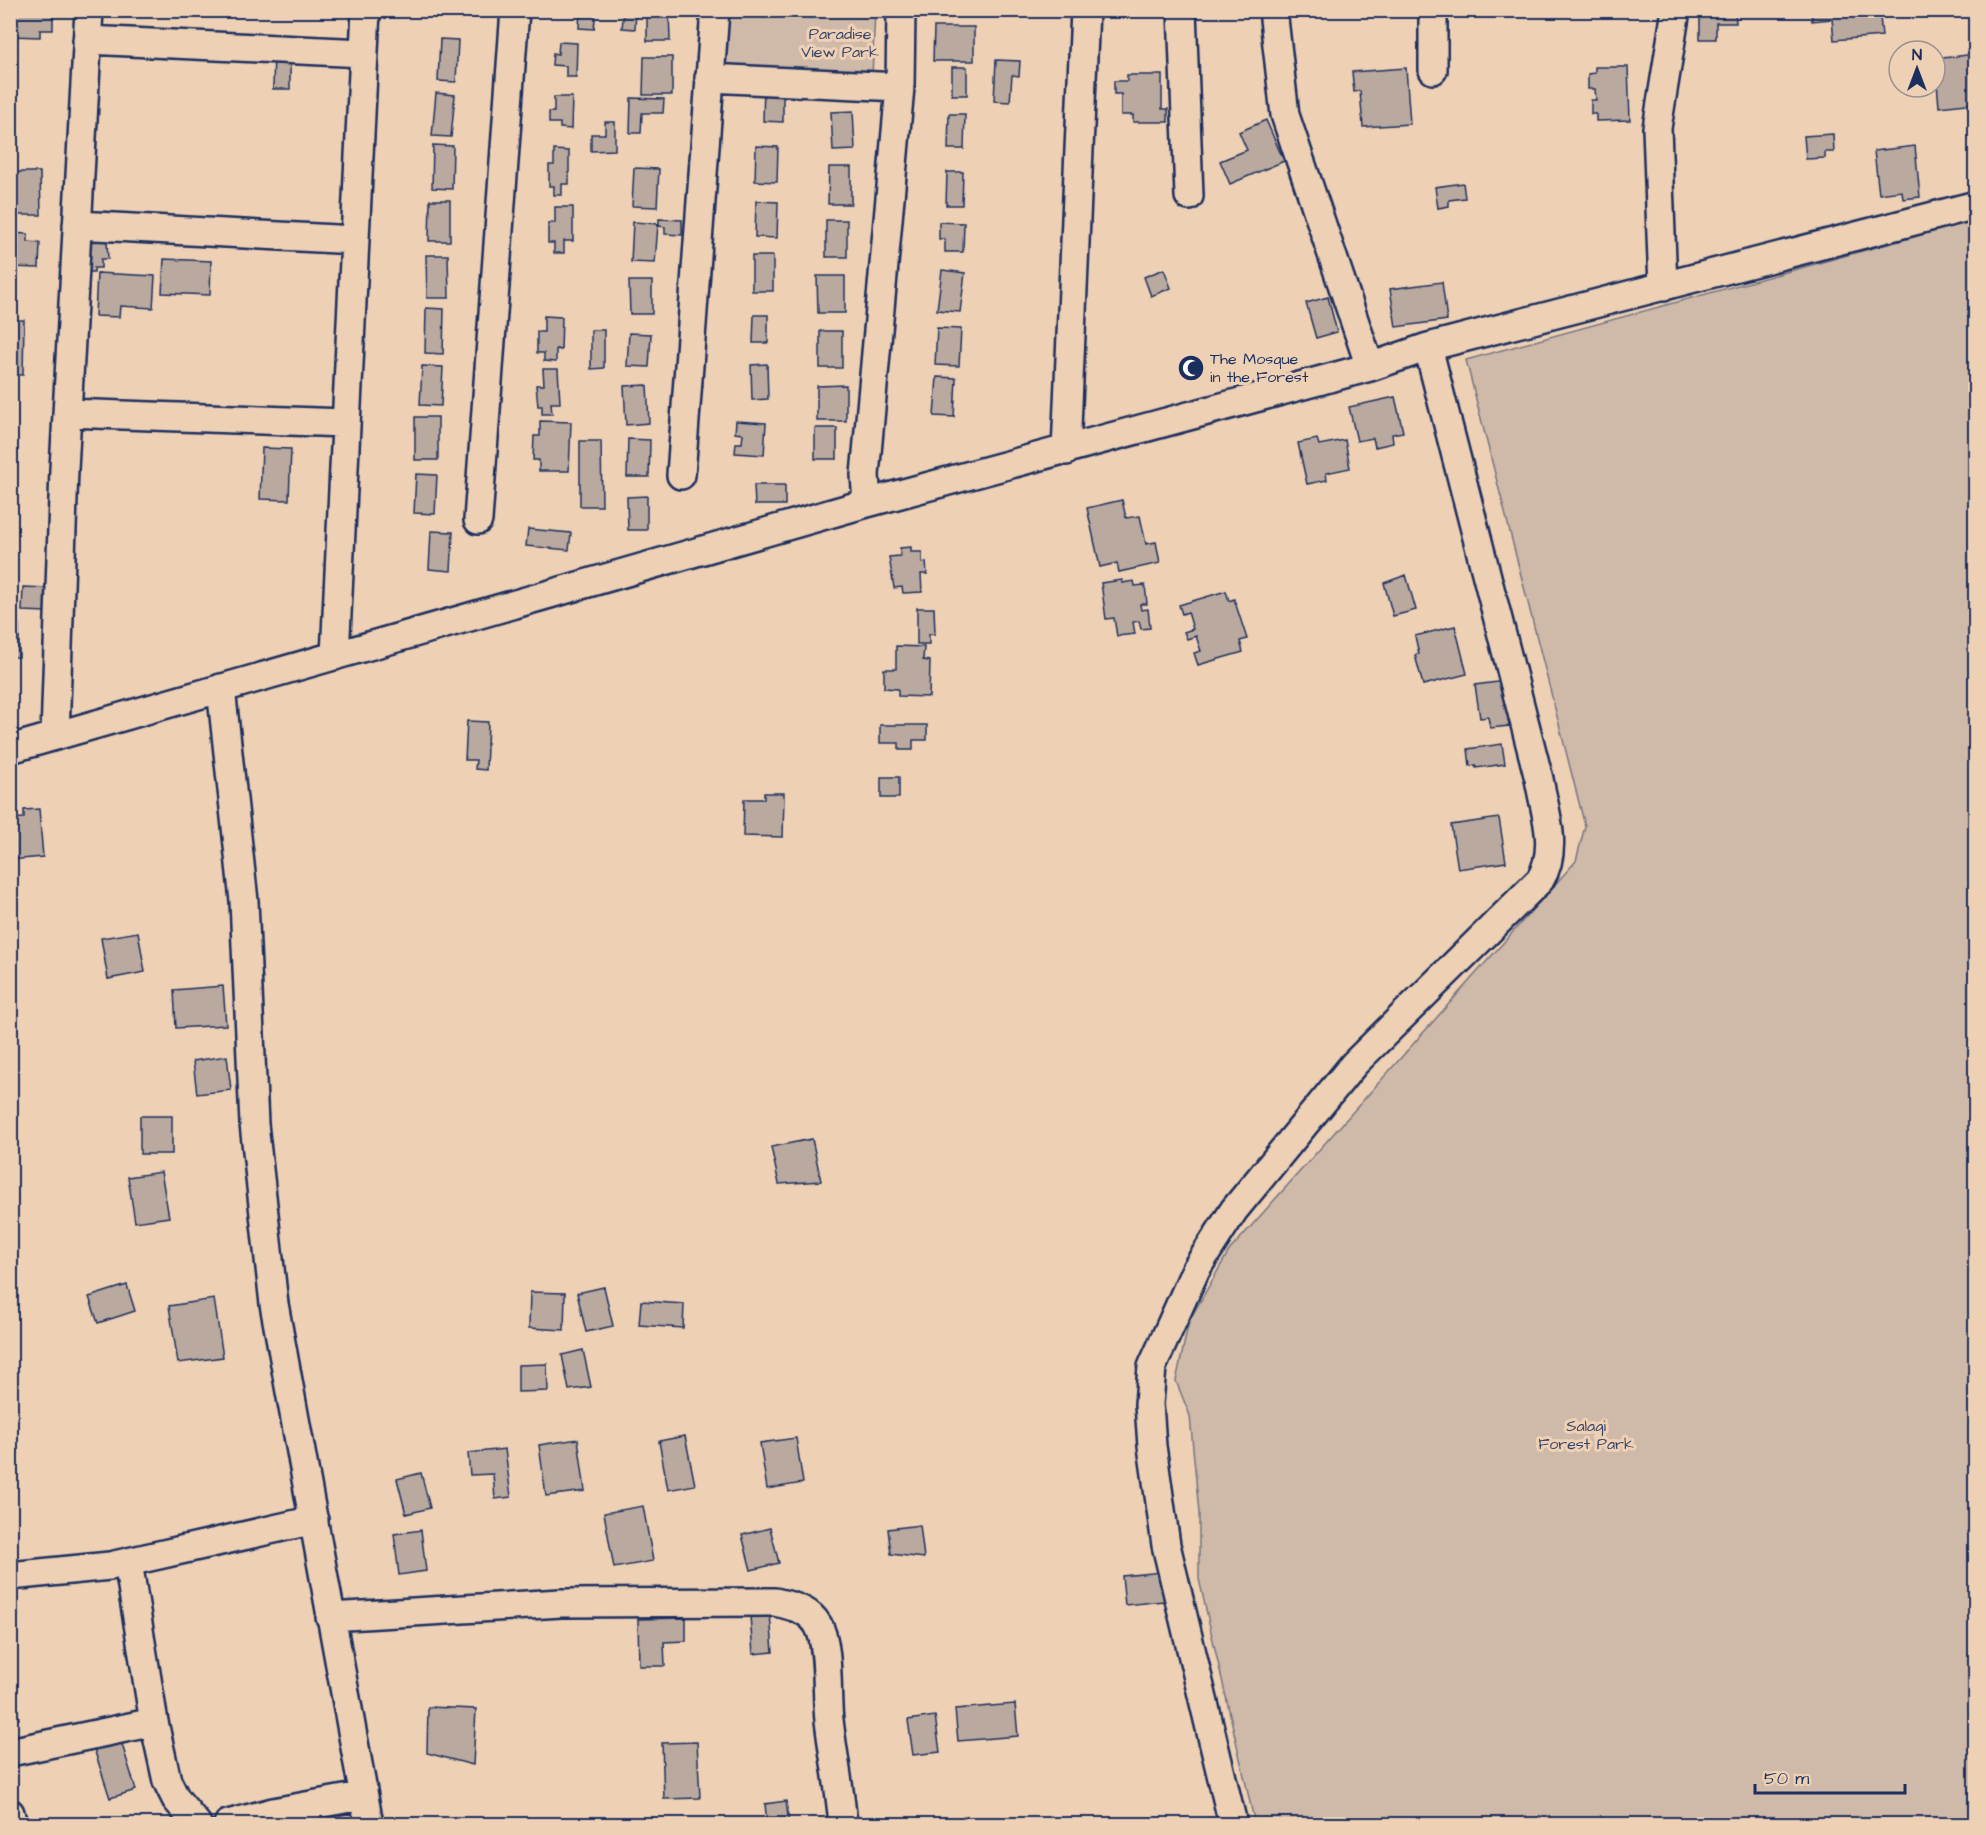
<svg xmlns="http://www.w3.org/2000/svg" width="1986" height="1835" font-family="'Architects Daughter',sans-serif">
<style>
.green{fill:#cfb9a8;stroke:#757483;stroke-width:1.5}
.building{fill:#baa99f;stroke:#1b2f5e;stroke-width:1.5}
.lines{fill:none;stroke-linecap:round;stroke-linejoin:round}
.minor-casing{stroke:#1b2f5e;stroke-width:32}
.minor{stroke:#eed1b4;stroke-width:27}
.labels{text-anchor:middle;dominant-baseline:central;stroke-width:6;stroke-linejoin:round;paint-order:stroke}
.park-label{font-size:16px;fill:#364469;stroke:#eed1b4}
.poi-label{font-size:16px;fill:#1b2f5e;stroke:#eed1b4;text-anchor:start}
</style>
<rect width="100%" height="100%" fill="#eed1b4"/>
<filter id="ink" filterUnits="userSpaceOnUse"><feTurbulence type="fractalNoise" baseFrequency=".0167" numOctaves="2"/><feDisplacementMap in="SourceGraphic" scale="12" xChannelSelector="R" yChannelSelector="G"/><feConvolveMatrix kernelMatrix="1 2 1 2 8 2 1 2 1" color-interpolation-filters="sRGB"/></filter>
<g filter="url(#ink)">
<path class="green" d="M720 11H875L872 77 717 68Z
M1975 220V1824H1255L1199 1579V1513L1190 1416 1176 1381 1189 1321 1229 1251 1576 861 1585 826 1466 360Z"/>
<path class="building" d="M65 10V15H53V30H40V37L10 36V11Z
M580 10H596L594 29 579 28Z
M624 10H636L635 29 622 28Z
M647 10H669L670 41H647Z
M1700 10H1735L1736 23H1716V39H1700Z
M1811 10H1887L1888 17H1880L1882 36 1834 40 1832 19 1812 21Z
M934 27H974V61H933Z
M440 39 458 40 456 82 438 81Z
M559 42 577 43 576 77H566V66L552 65 553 53 558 54Z
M274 51 290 52V89H273Z
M1975 54 1976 103 1939 107 1935 59Z
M644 57H672V95H643Z
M996 60 1020 61 1019 76 1012 75 1010 102 994 101Z
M952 67H967V95H952Z
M1595 67H1628L1630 120 1596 121V114H1591V100H1596L1595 89H1588V74L1595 73Z
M1406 68 1410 124 1363 127 1360 91 1354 92 1352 72Z
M1127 75H1162V109H1168V122H1133V115H1121V94H1114V81H1127Z
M764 85 783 86V122L763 121Z
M436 93 455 95 451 137 432 136Z
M554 97H572L571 129 560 128V123H549V112H554Z
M631 98 664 99 663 113H642L641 133H630Z
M853 111 855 150 833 151 831 112Z
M949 114H965L964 149H948Z
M1266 120 1284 161 1230 184 1220 161 1247 150 1239 132Z
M605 122H615V150L591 151V134H605Z
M1833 134 1834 152H1825V158L1806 159 1804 136Z
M433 145 453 146 452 189 432 188Z
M756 146 778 147 777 182 755 181Z
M1915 146 1920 197 1903 199 1902 191 1879 194 1874 151Z
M554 150 569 151V184H562V195H554V186H549V165H554Z
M829 167H851V204H828Z
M634 168 659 169 657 207 632 206Z
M10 172H40L41 215H10Z
M947 172H963L962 205H946Z
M1463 183 1465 198 1449 200V206L1438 208 1435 187Z
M430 200H450V241H429Z
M756 201 778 202 777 238 755 237Z
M555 207H573V241H564V253H554V243H548V223H555Z
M659 219 682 220V235L665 234V227L659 226Z
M826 220H847V257H826Z
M633 222 658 224 655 263 631 262Z
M939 222 964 223 963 252H945V239H939Z
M10 233 28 234V242L40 243 39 268 10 267Z
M107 241 108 259H101V268H94V272H78V242Z
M426 255H448L449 298H427Z
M752 256H773V291H752Z
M164 259 211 261 210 295 162 293Z
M1164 269 1171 288 1151 296 1144 277Z
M942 270 965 273 960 312 937 310Z
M97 273 155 276 153 308 120 306 119 317 95 316Z
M817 276H845V313H818Z
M629 281H652V314H630Z
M1442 282 1447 320 1396 327 1390 289Z
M1328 297 1337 332 1316 338 1306 303Z
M426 308 444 309 443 354 425 353Z
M754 315H768V343H753Z
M544 316 562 317 561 350 556 349V362L544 361V353H537V332H544Z
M10 320H24L23 375H10Z
M937 328 961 329 959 366 935 365Z
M591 330H604V368L591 369Z
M820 331H842V368H820Z
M629 333 651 334 649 367 627 366Z
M767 364 768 399 752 400 751 365Z
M422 366 443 367 441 406 420 405Z
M543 369H558L560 403H551L552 414H542V406H538L536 385H544Z
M937 377 956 378 954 417 934 416Z
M647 385 649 423 626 425 624 386Z
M846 385V421H817V386Z
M1395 397 1403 432 1392 434 1393 443 1375 447 1373 438 1357 441 1349 407Z
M415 417H438V460H415Z
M540 421 571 422 569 471H539V460H533L534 436H540Z
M736 421 766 423 764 455 735 453 736 443H742L743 434 735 433Z
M815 428H837V459H815Z
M628 439 650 440 649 477H627Z
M1317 439 1319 445 1345 440 1350 468 1326 473 1327 480 1307 484 1298 443Z
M580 441H601L602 506H580Z
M262 448 291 449 289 500 260 499Z
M416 474 437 475 435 514 414 513Z
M754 485H785V505H755Z
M647 496V530H628L627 497Z
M1122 500 1126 518 1140 516 1146 544 1156 542 1160 563 1119 572 1117 563 1100 567 1087 508Z
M528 529 571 533 569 550 526 546Z
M431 531 453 532 451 571 429 569Z
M911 547V552H922V563L926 562 927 574H921L922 592 903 593 902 587 894 588 889 557 900 556V548Z
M1406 575 1416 610 1393 616 1384 583Z
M1122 580V583L1134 581 1135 586 1145 585 1147 604H1140L1141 610 1148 609 1150 628 1141 629 1139 621 1133 622 1135 634 1117 636 1114 618 1106 619 1101 583Z
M23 587 48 588 47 612 22 611Z
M1226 591 1229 601 1234 599 1247 639 1240 641 1243 652 1198 665 1194 653 1201 651 1196 636 1187 639 1184 632 1193 629 1188 612 1182 614 1179 605Z
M917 608H934L935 634H929V644H917Z
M10 625H19V657H10Z
M1455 626 1467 674 1423 685 1415 655 1419 654 1415 636Z
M896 646 924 647 923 660 930 661 929 697 898 696V689L884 688V669H896Z
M1513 680 1516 709 1507 710 1509 726 1490 728 1488 717 1480 718 1475 685Z
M467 721 488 722 486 770 475 769 476 760H465Z
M880 725H927V740H913V750H899V743H880Z
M1502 744 1505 764 1476 768V765L1470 766 1468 749Z
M881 777H899V798H881Z
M764 793H784L783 837 743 836 744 799H764Z
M39 809 43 857 10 860V819L24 818V810Z
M1499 818 1506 862 1458 869 1451 825Z
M138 932 145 972 108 979 101 938Z
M223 986 226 1025 176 1028 174 990Z
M227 1056 231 1090 197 1094 193 1061Z
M140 1116H172V1154H140Z
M812 1139 821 1181 779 1184 771 1147Z
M161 1172 169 1217 135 1222 128 1177Z
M127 1285 135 1311 98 1323 89 1297Z
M604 1287 613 1326 586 1332 577 1293Z
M530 1292 565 1293 564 1330 529 1328Z
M214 1299 223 1357 178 1363 169 1306Z
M641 1301 684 1304 683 1328 639 1325Z
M583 1350 591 1387 569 1390 562 1355Z
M547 1364 548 1391 518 1392V1365Z
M685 1436 695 1485 668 1490 659 1441Z
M796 1438 803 1483 767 1489 760 1443Z
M578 1439 585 1491 546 1496 539 1445Z
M505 1449 511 1497 495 1499 493 1474 470 1475 468 1453Z
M421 1473 430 1508 406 1514 397 1479Z
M643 1506 653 1561 614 1568 604 1513Z
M920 1525 924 1558 891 1554 888 1529Z
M770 1528 779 1563 751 1570 742 1535Z
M421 1530 426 1571 399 1575 394 1534Z
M1162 1572 1164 1601 1125 1605 1122 1576Z
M770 1614 773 1652 753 1654 750 1616Z
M686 1618V1641L664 1642 665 1666H639L638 1619Z
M10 1667 19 1719 10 1721Z
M1015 1704 1018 1736 958 1741 955 1709Z
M428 1707 476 1709 473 1765 427 1753Z
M935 1716 940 1752 913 1755 908 1720Z
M121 1741 136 1790 110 1798 94 1749Z
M697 1742 700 1798 664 1799 662 1743Z
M786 1801 789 1824H767L765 1804Z"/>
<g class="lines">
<defs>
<path id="minor" d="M1182 10 1189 196
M1273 10 1285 115 1370 367
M1433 10V70
M87 40 364 53
M709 78 900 87
M77 225 355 240
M1663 287 1657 128 1676 10
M67 413 346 423
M1066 451 1085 10
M681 475 715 10
M867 503 865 475 900 87 901 10
M478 520 515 10
M335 656 366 10
M221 688 244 901 254 1124 274 1304 369 1824
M55 736 64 469 89 10
M10 749 867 503 1370 367 1428 347 1976 205
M128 1562 154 1722 167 1781 176 1799 197 1824
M10 1576 110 1566 314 1520
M330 1617 561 1603 775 1602C792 1606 809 1609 818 1625 830 1644 826 1696 829 1720 833 1755 840 1789 843 1824
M10 1752 154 1722
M10 1813 13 1824
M228 1824 273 1812 361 1796
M1233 1824 1166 1545 1152 1446 1149 1404 1152 1367 1196 1269 1234 1210 1354 1064 1540 880C1559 849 1545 813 1539 779L1428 347"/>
</defs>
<use href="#minor" class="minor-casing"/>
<use href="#minor" class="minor"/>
</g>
</g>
<defs>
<symbol id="mosque-disc" viewBox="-11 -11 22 22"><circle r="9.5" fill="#1b2f5e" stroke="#eed1b4"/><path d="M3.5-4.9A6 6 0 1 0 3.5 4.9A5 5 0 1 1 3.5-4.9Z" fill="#fff"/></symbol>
</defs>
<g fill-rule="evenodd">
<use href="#mosque-disc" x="1176" y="353" width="30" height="30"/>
</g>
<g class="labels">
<g class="park-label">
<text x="840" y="34">Paradise<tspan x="840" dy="18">View Park</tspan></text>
<text x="1586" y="1426">Salagi<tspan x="1586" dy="18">Forest Park</tspan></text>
</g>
<g class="poi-label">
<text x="1210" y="359">The Mosque<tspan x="1210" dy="18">in the Forest</tspan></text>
</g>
</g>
<rect width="1986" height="1835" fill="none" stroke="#eed1b4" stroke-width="36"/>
<rect x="18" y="18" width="1950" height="1799" fill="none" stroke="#1b2f5e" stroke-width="2" filter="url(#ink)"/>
<g transform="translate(1917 69)"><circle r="28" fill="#eed1b4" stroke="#9a9092" stroke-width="1.5"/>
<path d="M0-4.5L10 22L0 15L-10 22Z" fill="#1b2f5e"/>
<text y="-9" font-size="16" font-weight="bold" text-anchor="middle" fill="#1b2f5e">N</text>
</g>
<path d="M1755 1784v9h150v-9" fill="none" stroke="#1b2f5e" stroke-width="3"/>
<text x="1764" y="1784" font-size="18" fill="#1b2f5e" stroke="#eed1b4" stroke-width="4.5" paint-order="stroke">50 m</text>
</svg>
